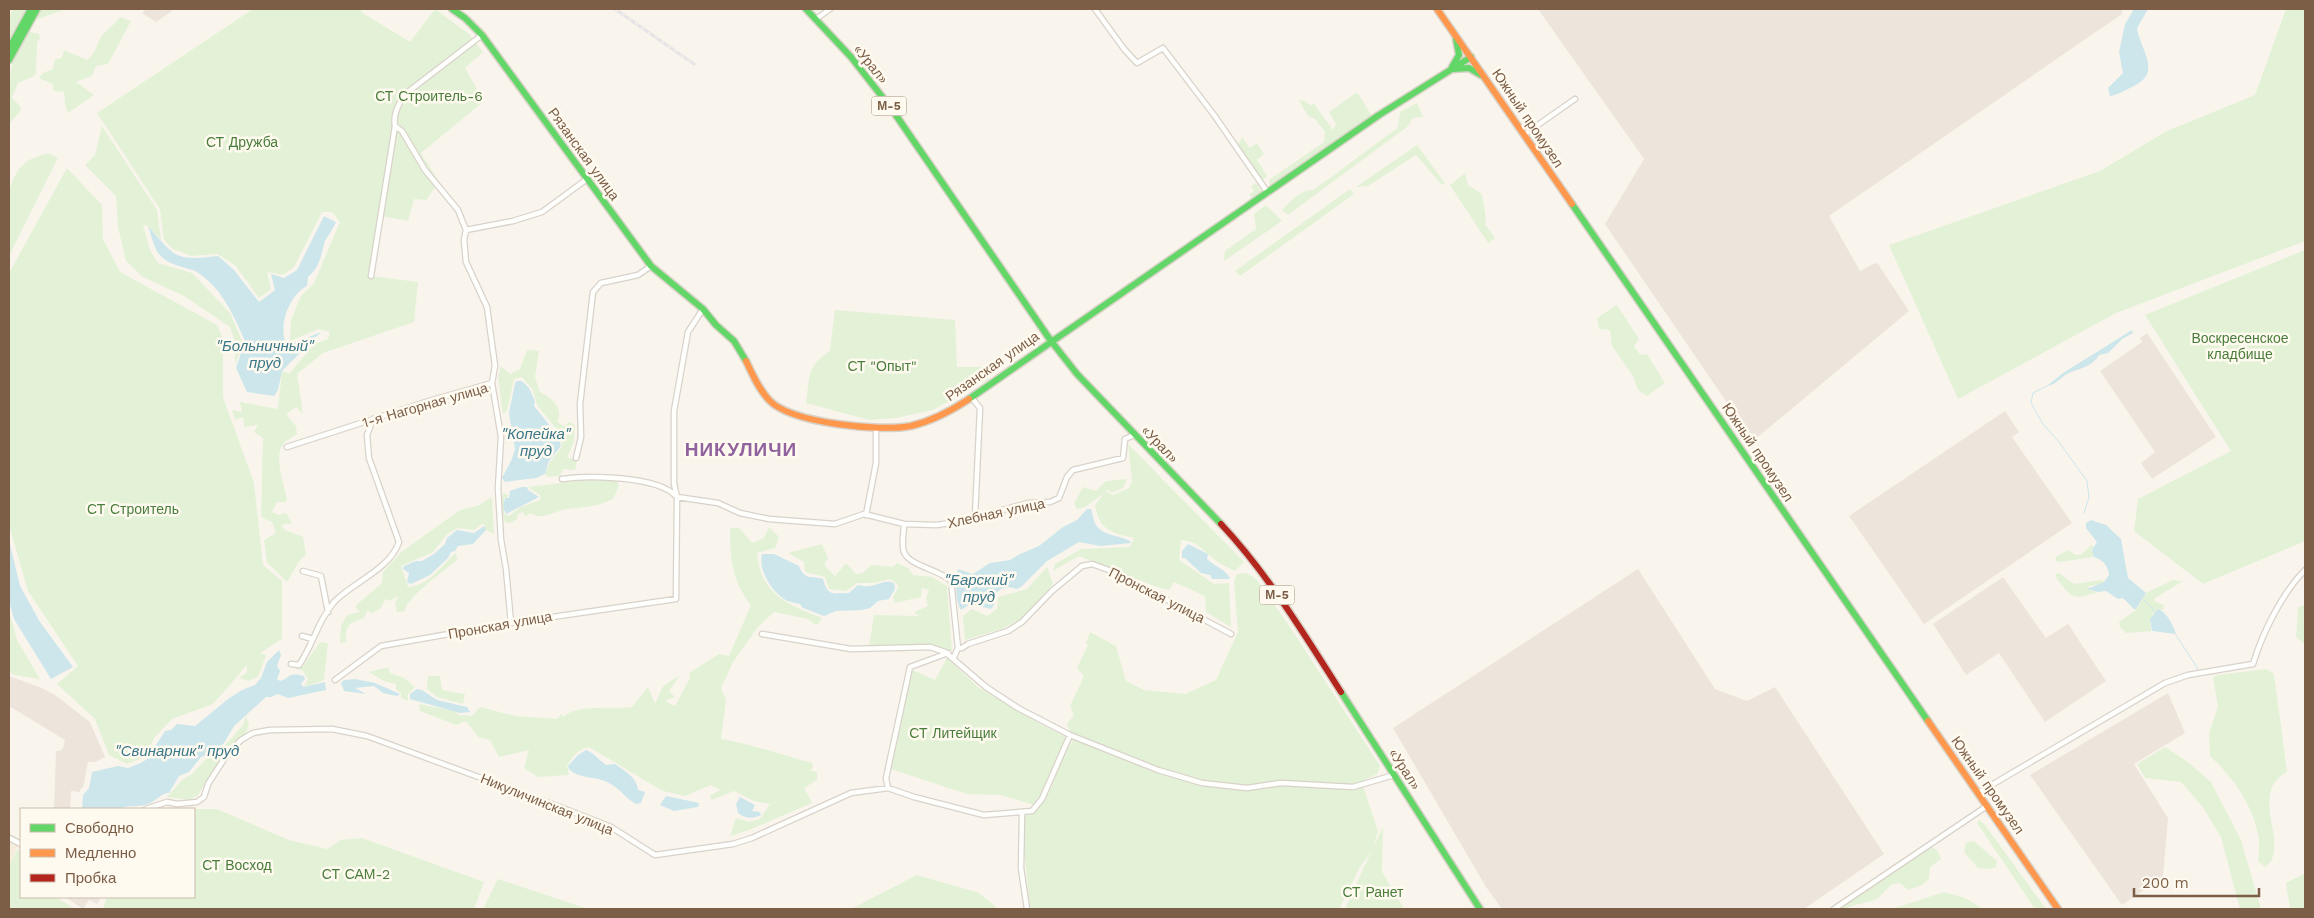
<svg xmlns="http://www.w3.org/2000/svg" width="2314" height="918" font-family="'Work Sans',sans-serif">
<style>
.residential{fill:#f6ecdc}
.industrial{fill:#ede5dc}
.green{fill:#e3f2d6}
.water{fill:#cce6ec}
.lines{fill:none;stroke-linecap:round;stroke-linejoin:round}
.stream{stroke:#cce6ec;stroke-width:1}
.street-casing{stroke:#d9d2ca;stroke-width:7}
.fast-casing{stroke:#d9d2c8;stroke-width:9}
.slow-casing{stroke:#d9d2c8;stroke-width:9}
.jam-casing{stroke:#d9d2c8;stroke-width:9}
.street{stroke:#fefefc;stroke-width:4.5}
.fast{stroke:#63d668;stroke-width:6}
.slow{stroke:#ff974d;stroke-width:6}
.jam{stroke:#b3261e;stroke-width:6}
.rail-casing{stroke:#e6e2e6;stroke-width:3}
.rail{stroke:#fffaef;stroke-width:1;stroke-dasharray:4;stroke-linecap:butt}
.labels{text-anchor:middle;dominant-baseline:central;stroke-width:5;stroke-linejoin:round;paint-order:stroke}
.shield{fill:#fffaef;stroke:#a38d79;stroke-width:1}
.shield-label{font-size:12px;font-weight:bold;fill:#7c5e47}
.street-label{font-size:14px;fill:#7c5e47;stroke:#fffaef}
.park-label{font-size:14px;fill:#497d3b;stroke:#fffaef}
.water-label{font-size:15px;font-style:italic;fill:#3b778a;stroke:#fffaef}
.district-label{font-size:19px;font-weight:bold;letter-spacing:1px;fill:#90639f;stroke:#fffaef}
</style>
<rect width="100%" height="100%" fill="#f9f5ed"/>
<path class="residential" d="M9 833 21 840 9 866Z"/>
<path class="industrial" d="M146 9H175L156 22 142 13Z
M1538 9H2122V14L1829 216 1860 271 1875 263 1878 264 1909 311 1753 441 1605 224 1644 159Z
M2147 333 2216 437 2152 479 2141 463 2155 452 2100 371 2142 342 2140 338Z
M2005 411 2019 432 2012 437 2072 523 1924 624 1849 516Z
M1638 569 1715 689 1747 701 1775 687 1884 854 1804 909H1502L1486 887 1393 728Z
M2003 577 2046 638 2068 624 2106 681 2045 722 1999 653 1966 675 1933 624Z
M9 676 42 688 55 695 90 722 105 757 95 762H88L83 788H81L80 792 71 791 70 809H54L56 751H60L63 748 65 740 9 706Z
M2168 693 2185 733 2134 764 2168 818 2163 877 2122 905 2030 775Z
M65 897H102L97 904 89 900 83 909Z"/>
<path class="green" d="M13 9H27L9 40V16Z
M39 9H66L38 19 35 16Z
M253 9H363L361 12 410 42 435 9 469 34 483 52 465 68 484 101 421 153 439 182 426 200 414 199 408 221 381 216 372 276 418 282 414 322 323 353 297 374 303 414 296 407 286 414 296 426 297 434C293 437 287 440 284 443 273 454 284 486 287 499L286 502H277L272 512 278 515 286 513 292 523 281 525 285 530 303 537 306 554 298 563 287 582 267 562 264 540 276 533 272 522 261 517 263 438 254 432 258 425 244 427 243 417 235 420 232 410 242 412 240 402 278 409 282 371 289 374 314 344 328 339 330 332 318 329 290 341 291 320 301 296 314 283 340 222 332 212H322L294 267 283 275 267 272 271 289 259 298 235 265 217 254 192 256 173 249 164 240 160 209 97 113Z
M2286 9H2305V241L2116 313 1958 399 1889 245 2100 171 2167 131 2255 95Z
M120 17 131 21 108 64 96 66 92 76 76 82 94 95 68 113 65 105 64 92 53 91V84L39 78 43 73 53 69 55 59 62 58 64 50 87 60C98 52 96 41 105 32 110 27 115 24 120 17Z
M27 31 39 34 40 39 37 42 36 73 32 77 18 83 12 98 21 107 20 112 9 124V80L12 65 10 62Z
M1356 93 1359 95 1372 116 1270 187 1269 180 1324 142 1325 132 1315 119 1308 116 1299 100 1305 101 1310 105 1314 104 1333 130 1336 124 1329 112Z
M1417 103 1423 117 1413 118 1407 127 1288 215 1282 210C1288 203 1297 194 1306 191 1310 190 1314 190 1317 187 1345 168 1370 147 1398 128L1400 112Z
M102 126 157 210 161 240 148 226 143 225 150 250 158 263 192 273 230 313 243 343 235 365V343L230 327 184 296 143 277 126 261 118 227 116 196 85 165 95 155Z
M1242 137 1250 148 1257 143 1264 154 1257 160 1267 176 1262 181 1238 146Z
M1417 145 1445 183 1442 185 1416 155 1368 186 1356 187Z
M48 153 58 158 9 256C9 225 0 179 29 160 35 157 42 155 48 153Z
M67 168 102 205 103 239 120 272 217 325 223 339V397L254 483 263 565 282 581V639L260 653 266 655 258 677 248 681 239 678 247 672V665L213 704 172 719 155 737 143 758 127 764 109 755 95 719 57 684 78 666 28 591 9 525V273Z
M1465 173 1468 185 1482 194 1486 218 1485 224 1495 238 1488 243 1450 185Z
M1256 183 1263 194 1254 200 1249 194 1254 191 1251 186Z
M1350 189 1354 194 1240 276 1235 271Z
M1266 205 1282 221 1224 261 1225 251 1256 229 1254 214Z
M2305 250V541L2203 584 2134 531 2138 499 2231 451 2145 315Z
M1617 305 1639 339 1634 346 1640 355 1647 354 1665 383 1647 396 1638 390 1633 376 1612 346 1610 330 1599 329 1597 318Z
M835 310 955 320 957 367H988L989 379 933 410 896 418 869 420 806 403C810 378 806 366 830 351Z
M527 350 539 351 535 377 540 392C552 398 564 408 557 422L564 426 569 422 575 425 574 441 567 458 577 459 575 470 563 469 560 476 548 477 545 474 550 462 562 447 561 435 537 405 533 390 522 377 514 379 507 411 503 414 498 377 501 366 510 374 520 369Z
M1128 444 1244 562 1235 571C1228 568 1220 564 1214 559 1203 550 1197 541 1181 540L1179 560 1214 584 1229 583 1231 627 1206 612 1205 596 1174 582 1169 590 1157 587 1079 556 1053 571 1055 564 1081 549 1130 547 1134 538C1110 532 1100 531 1095 505L1103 495C1091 500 1091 507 1077 509L1074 503 1083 487 1096 491 1106 481 1127 479 1123 488 1111 493 1109 490 1106 492 1113 495 1129 488 1132 481Z
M594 479 617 480 619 486 613 499C597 507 584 507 567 509 554 511 543 521 530 513L525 517 523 512 518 514 517 519 511 523 505 522 501 506 503 493 508 495V497L504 498V514L509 516 521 507 540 500V495L528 487Z
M492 497 494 534 486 530 483 523 474 530 458 528 447 534 433 552 401 566 408 587C429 586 441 565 456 553L457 560C447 569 405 598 405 611L397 612 395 604 398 596 390 601 385 599 381 608 371 614 368 610 364 618C349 624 345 624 346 642L340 643 341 626 347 615 360 612 355 606 382 583 383 572 400 553 460 510 477 506Z
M769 527 779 537 775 548 757 553C760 594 788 605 822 618L818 624H814L808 619 774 612 758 627 733 662 721 688 726 700 721 739C752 744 781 755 812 763L813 767 810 770 817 772V780L804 788 812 803 749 830 730 836 736 818 749 822 760 819 770 804 754 801 734 791 712 800 709 796 720 790 711 785 685 796 663 791 589 747C577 750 573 756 567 766L569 775 538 777 524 768 529 750 499 757 490 740 478 737 466 721 456 725 420 711 419 704 454 711 459 715 472 716 480 707 515 716 557 719 561 714 563 717C580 703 610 710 632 707L648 687 655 704 663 686 680 675 669 691 675 697 665 701 675 706 690 678 689 673 719 654 729 656 751 605C732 582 730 557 730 528H739L752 543 764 538Z
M822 544 828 558 824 565 835 576 846 563 856 574 862 573 872 565 893 567 897 563 908 568 913 575 932 577 947 586 952 651 933 647H869L874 615 919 616 914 612 928 606 926 598 929 590 922 588 921 597 895 603 893 597 899 586 891 579 873 583H857L846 591 829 589 825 577 805 572 804 562 788 553Z
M2091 545 2095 547 2092 550 2094 557 2058 562 2055 560 2057 556 2068 550 2076 555 2082 554Z
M1047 567 1053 584 1021 619 1002 629 965 640 963 616 972 609 987 616 997 609 998 597 1027 589Z
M1247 573 1257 580 1292 630 1380 766 1377 774 1364 780 1363 786 1378 831 1373 847 1383 827 1382 872 1404 909H1345L1371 852 1360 867 1339 909H1030L1022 831 1025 815C1050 806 1053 780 1062 758 1065 752 1069 746 1073 741L1067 724 1074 715 1070 706 1084 676 1077 668 1088 645 1086 643 1090 632 1116 646 1126 681 1144 690 1185 694 1216 680 1238 632 1234 581 1237 574Z
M2059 573 2074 584 2102 580 2104 582 2099 585 2089 586V590L2098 592C2079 597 2074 602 2062 585 2058 580 2056 580 2056 574Z
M2173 580 2183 581 2155 598 2154 601 2164 605 2163 610 2158 609C2151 615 2148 623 2152 631L2126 633 2120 627 2119 622 2137 609 2146 593Z
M2305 605V645L2296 637 2298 607Z
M9 611 17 640 40 679 14 675 9 672Z
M320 642 328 643 324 680 304 687 308 679 302 670 295 669 303 666Z
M947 658 978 687 1040 724 1066 737 1037 802 1034 805 1001 795 967 794 891 769 912 670 935 680Z
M388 667 390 673 404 678 415 687 408 694V701L401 698V693L396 690V684L384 681 369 672Z
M2266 669 2274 674 2287 772C2246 793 2293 848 2265 867L2258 861C2259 853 2260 842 2258 834 2252 804 2232 776 2210 756L2209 734 2218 706 2213 678 2217 675Z
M428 676H440L442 690 465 694 463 704 437 697 427 689Z
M246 716 249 725 246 733 226 751 198 795 189 800 167 797 183 779 192 774 210 755H216L243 725Z
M2165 747 2188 762 2211 782 2241 840 2261 909H2240L2221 837 2202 806 2181 782 2145 778 2137 764Z
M171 809H217L289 840 327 849 341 840 362 838 484 882 474 909H103L107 897H194V809Z
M1979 820 1985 825 2046 909H2035L1977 823Z
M1974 841 1997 861 1996 867 1990 869 1978 868 1964 852 1966 843Z
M1929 846 1937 850 1941 859 1930 867 1929 879 1922 885 1908 890 1900 883 1892 884C1876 900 1881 899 1859 904 1851 906 1848 909 1840 909Z
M18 849 21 851V897H56L75 909H9V866Z
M2305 873V909H2290L2286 883Z
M917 875 979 893 996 907 995 909H851Z
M498 879 588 909H483Z
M1944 892 1965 898 1983 909H1892Z"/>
<path class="water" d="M2134 9H2148L2137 28C2140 51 2164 72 2132 87 2125 90 2118 95 2110 96L2108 88 2123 73 2119 52 2125 24Z
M324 216 336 222C333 230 325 239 324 244 321 257 319 268 308 277L307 286C289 295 277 327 287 346L321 332 282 371 278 390 274 396 247 392 236 368 245 341C234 316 222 288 197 272 192 269 184 268 179 266 155 259 155 247 148 226 176 258 175 261 218 256L234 270 259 302 275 290 271 274 284 278 297 270Z
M2132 330 2133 333 2122 339 2108 353 2099 355C2094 365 2080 369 2071 372 2062 375 2057 385 2047 386L2063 373Z
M517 381H522L529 388 535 401 534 406 559 437 561 446 549 461 545 474 536 478 505 482 502 478 511 461 515 449 509 413 515 383Z
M521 487H527L528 490 539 497 506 514 503 507 505 498H509L510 491Z
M1087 509H1091C1093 514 1093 520 1096 525 1103 536 1119 535 1130 541L1131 543 1101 546 1079 542 1047 561 1021 587 1017 589 1009 587 1001 589 994 595V605L991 609 970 604 961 610C955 602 955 578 958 569L973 574 990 563 1010 560 1020 554 1039 546 1063 527 1077 520Z
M2091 520 2106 525 2121 539 2128 578 2146 593 2136 609H2134L2123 598 2118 599 2106 591 2098 592 2087 589 2104 582 2109 575C2108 565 2103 560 2094 557L2092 550 2097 542 2086 528V523Z
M484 526 486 530 473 544 458 546 455 551 451 552 448 558 430 575 411 584 407 582 409 573 403 569 404 566 416 561H422L434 554 445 544 447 538 457 530 474 533Z
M9 540 20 586 40 622 73 667 51 679 14 619 9 601Z
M1188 544 1208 554 1207 559C1214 566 1227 570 1230 579H1212L1210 575 1201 573 1185 558H1182V551Z
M762 554H774L799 566C805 581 810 575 823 579 828 597 832 593 849 593L858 585C877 590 880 578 894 583L895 589 889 599 878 601 870 608 862 610 836 611 824 616 803 608 800 604C795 603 789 602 784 599 771 591 758 569 762 554Z
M2158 609C2167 612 2174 627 2176 634L2152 631 2150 619Z
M279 650 281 655 277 666 280 671 277 679 280 681C293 677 286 672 304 676L305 679 301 684 304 687 325 682 326 690 288 698 278 694 271 697H266L234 726 224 743 213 752 201 757 189 772 179 776 169 793C161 793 156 801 148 804 138 808 128 804 119 809H82L83 795 89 788 92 772 118 766 128 768 141 763 147 759 165 731 171 730 177 724 195 726 228 699 242 690 255 685 261 678 267 662Z
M355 679 375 683 400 694 397 696 383 693 374 686 355 688 366 694 344 691 341 683 344 680Z
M417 689 422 690 437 700 467 707 470 712 460 713 410 699V694Z
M586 750C594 753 600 761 606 765L615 764C624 770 638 779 638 790L645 792 641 803 636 804C626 799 619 787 607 782 595 776 579 779 569 769L568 766 578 755Z
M666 796 699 803 698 807 674 811 660 805Z
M740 797 755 805 752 811 760 812 761 815C752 819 747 819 738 813L736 804Z"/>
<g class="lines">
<path class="stream" d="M2047 386 2033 393 2031 403 2043 424 2059 442 2087 481 2089 497 2084 513
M2144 600 2155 612
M2176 635 2198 669"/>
<defs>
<path id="street" d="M1095 9 1124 49 1137 63 1163 48 1214 115 1268 193
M816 19 830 9
M395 126 402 131 425 170 458 210 466 230 464 240 466 262 487 307 495 366 492 383 501 437 498 488 501 540 506 569 511 623
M1525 134 1575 99
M466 230 513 221 542 212 587 179
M371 276 395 126C393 114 398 106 404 95L482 35
M971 397 980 408 975 517
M287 447 432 400 492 383
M576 458 581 437 580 404 593 292 601 283 638 275 651 266
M562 479C589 475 657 476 676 496
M677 497 718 503 740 513 769 519 835 524 864 514 904 524 936 525 959 522 1028 503 1050 502 1059 498 1067 477 1073 470 1123 458 1125 439 1134 435
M866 515 876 463V429
M904 524C904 532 901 544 904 552 909 566 939 569 951 581L958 648 954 657
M303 571 321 576 328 612
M762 634 851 649 930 647 945 652 986 687 1018 708 1070 735 1158 770 1202 783 1247 788 1281 783 1353 787 1394 775
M302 636 313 639
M958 648H962L968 644 1008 631 1022 622 1052 591 1082 566 1092 564 1117 573 1231 634
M291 664 299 665C313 645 318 620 335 601 355 581 390 569 399 542L369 458 367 435 373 419
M335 680 381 646 511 623 676 599 677 497 674 484V411L688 332 703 309
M888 788 886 778 910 667 948 653
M1978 793 2165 683 2188 675 2253 664C2262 634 2282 593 2305 570
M146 809 167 802 177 804 197 802 204 797 208 784 226 756 241 740 253 733 270 730 332 729 367 736 560 807 611 827 655 855 733 844 752 838 851 793 888 788 914 797 984 815 1032 811 1042 799 1070 735
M1022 813 1021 868 1027 909
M9 838 21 844
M1834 909 1987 806"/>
<path id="fast" d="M452 9 465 18 482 35 651 266 703 309 716 325 734 341 746 361
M806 9 851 57 891 108 1051 341 1077 374 1221 524
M9 49 31 9
M9 60 37 9
M1452 67 1459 55 1456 39
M1453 69 1469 68 1481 75
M1572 204 1928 721
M969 399 1379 115 1471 57
M1341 692 1480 909"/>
<path id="slow" d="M1437 9 1572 204
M746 361C753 375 759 390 770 401 792 423 880 432 911 426 932 421 951 411 969 399
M1928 721 2058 909"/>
<path id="jam" d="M1221 524C1268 574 1304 634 1341 692"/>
</defs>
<use href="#street" class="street-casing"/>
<use href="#fast" class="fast-casing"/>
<use href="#slow" class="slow-casing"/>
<use href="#jam" class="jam-casing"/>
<use href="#street" class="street"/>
<use href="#fast" class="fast"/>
<use href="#slow" class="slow"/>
<use href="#jam" class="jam"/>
<defs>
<path id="rail" d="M615 9 694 64"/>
</defs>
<use href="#rail" class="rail-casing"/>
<use href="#rail" class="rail"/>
</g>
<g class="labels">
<g class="shield">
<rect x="871.5" y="96.5" width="35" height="19" rx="4"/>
<rect x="1259.5" y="585.5" width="35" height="19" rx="4"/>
</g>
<g class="shield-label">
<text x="889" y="106">М-5</text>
<text x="1277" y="595">М-5</text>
</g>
<g class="street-label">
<text transform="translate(871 64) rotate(51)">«Урал»</text>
<text transform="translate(1528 118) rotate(56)">Южный промузел</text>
<text transform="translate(584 154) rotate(54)">Рязанская улица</text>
<text transform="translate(992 366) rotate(-35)">Рязанская улица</text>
<text transform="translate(425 405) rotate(-16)">1-я Нагорная улица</text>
<text transform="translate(1160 444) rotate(46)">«Урал»</text>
<text transform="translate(1758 452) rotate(56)">Южный промузел</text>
<text transform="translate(996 513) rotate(-12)">Хлебная улица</text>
<text transform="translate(1157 595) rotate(27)">Пронская улица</text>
<text transform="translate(500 625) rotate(-10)">Пронская улица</text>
<text transform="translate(1405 769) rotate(57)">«Урал»</text>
<text transform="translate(1988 785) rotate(55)">Южный промузел</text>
<text transform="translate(547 804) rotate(22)">Никуличинская улица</text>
</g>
<g class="park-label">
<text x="429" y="96">СТ Строитель-6</text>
<text x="242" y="142">СТ Дружба</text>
<text x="2240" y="338">Воскресенское<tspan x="2240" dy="16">кладбище</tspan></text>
<text x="882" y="366">СТ "Опыт"</text>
<text x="133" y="509">СТ Строитель</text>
<text x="953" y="733">СТ Литейщик</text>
<text x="237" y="865">СТ Восход</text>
<text x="356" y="874">СТ САМ-2</text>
<text x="1373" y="892">СТ Ранет</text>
</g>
<g class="water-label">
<text x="265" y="346">"Больничный"<tspan x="265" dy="17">пруд</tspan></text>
<text x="536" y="434">"Копейка"<tspan x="536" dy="17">пруд</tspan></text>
<text x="979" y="580">"Барский"<tspan x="979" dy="17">пруд</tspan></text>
<text x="177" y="751">"Свинарник" пруд</text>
</g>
<g class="district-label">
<text x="741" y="449">НИКУЛИЧИ</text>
</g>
</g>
<rect width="2314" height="918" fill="none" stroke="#7c5e47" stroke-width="20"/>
<rect x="20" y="808" width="175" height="90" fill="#fffaef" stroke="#cbbcac"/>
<rect x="30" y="824" width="25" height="8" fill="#63d668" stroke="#cbbcac"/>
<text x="65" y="833" font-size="15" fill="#7c5e47">Свободно</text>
<rect x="30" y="849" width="25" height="8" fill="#ff974d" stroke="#cbbcac"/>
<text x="65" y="858" font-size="15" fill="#7c5e47">Медленно</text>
<rect x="30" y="874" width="25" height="8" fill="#b3261e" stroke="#cbbcac"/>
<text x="65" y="883" font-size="15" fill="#7c5e47">Пробка</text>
<path d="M2134 888v8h125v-8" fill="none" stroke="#7c5e47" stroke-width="2.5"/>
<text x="2142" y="888" font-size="15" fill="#7c5e47" stroke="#fffaef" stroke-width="4" paint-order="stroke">200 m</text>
</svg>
